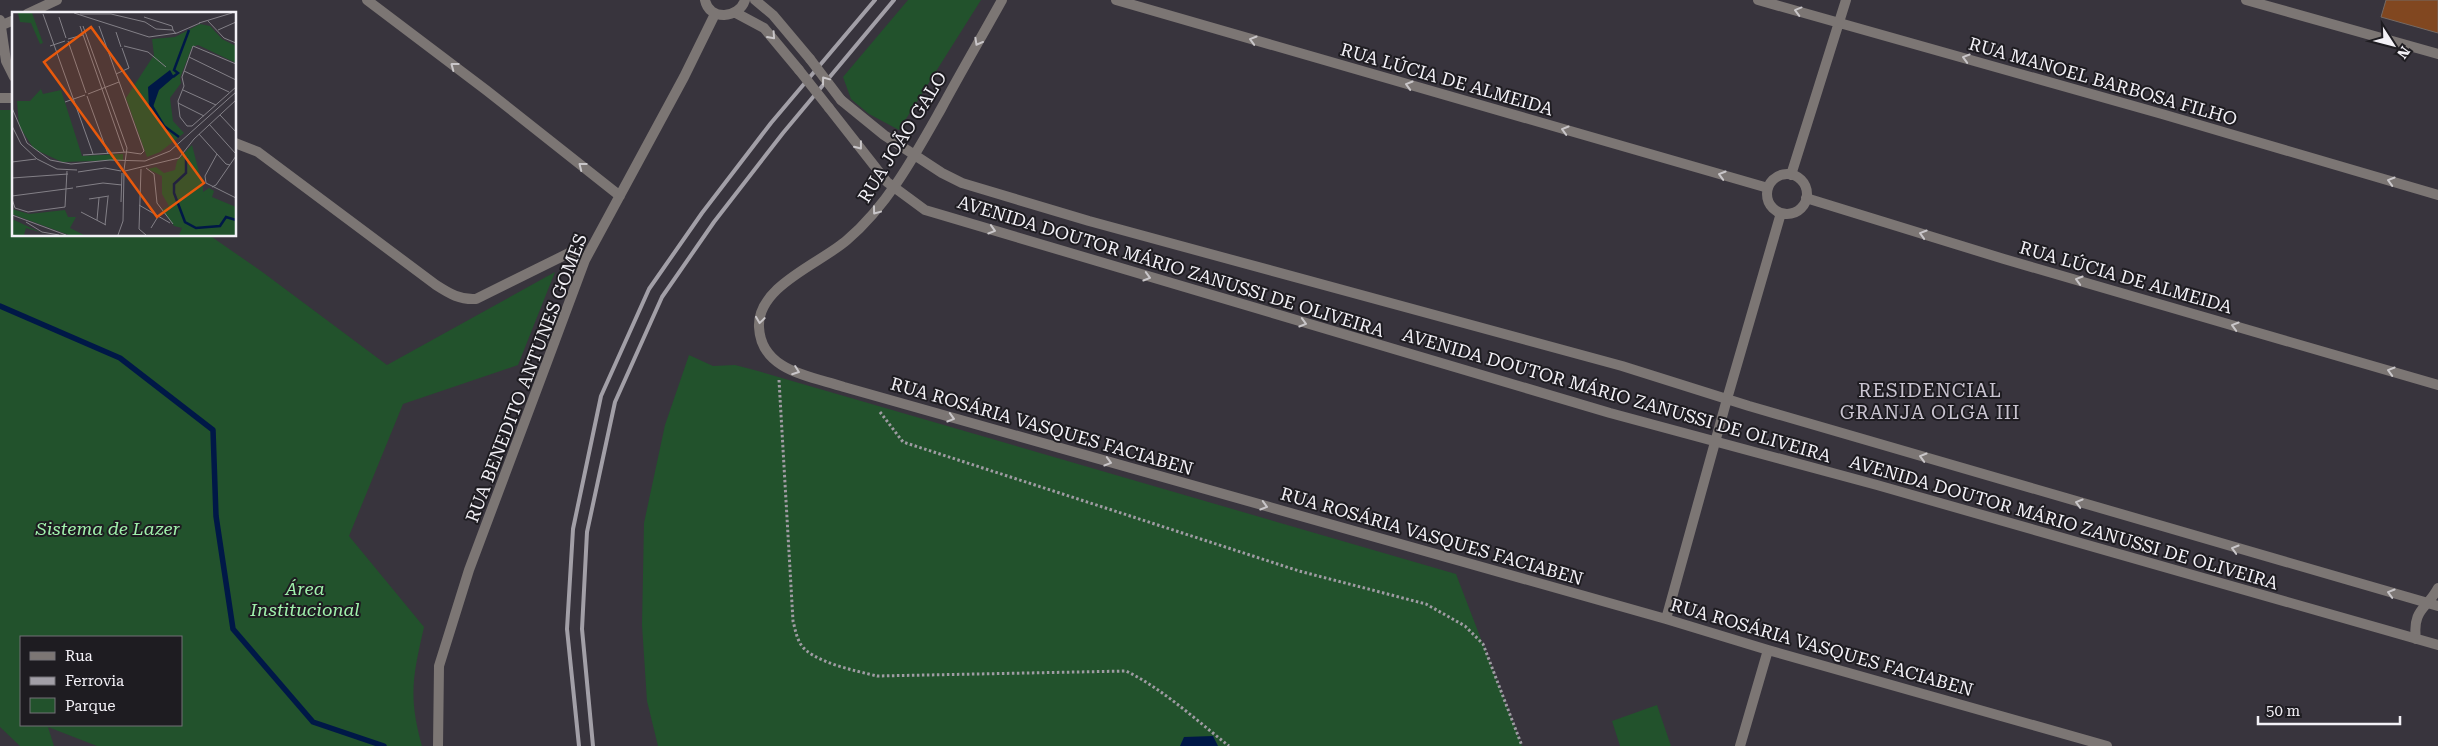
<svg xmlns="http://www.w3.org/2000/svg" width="2438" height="746" font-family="'Roboto Serif',serif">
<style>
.green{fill:#22522c;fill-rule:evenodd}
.water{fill:#001847}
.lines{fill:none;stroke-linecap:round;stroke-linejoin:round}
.stream{stroke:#001847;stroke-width:5.5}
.building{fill:#814720;stroke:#756a64}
.path{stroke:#9f9ca3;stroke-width:3;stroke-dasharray:2.5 2.5;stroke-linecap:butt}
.lane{stroke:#7c7674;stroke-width:10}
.street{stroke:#7c7674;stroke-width:10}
.rail{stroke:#a29fa7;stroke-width:4}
.street-bridge{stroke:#7c7674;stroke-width:10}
.oneway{stroke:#c9c6c9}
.labels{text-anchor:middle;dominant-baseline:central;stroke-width:4;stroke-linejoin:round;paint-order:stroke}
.street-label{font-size:18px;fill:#f3f1f7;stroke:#1e1c21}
.park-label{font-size:18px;font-style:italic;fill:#a0f1ac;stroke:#1e1c21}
.neighbourhood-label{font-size:19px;letter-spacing:1px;fill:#cac5d1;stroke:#1e1c21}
.inset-river{fill:none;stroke:#001847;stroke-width:2.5}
.inset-road{fill:none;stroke:#838087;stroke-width:1}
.view{fill:#e8590c;fill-opacity:0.15;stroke:#e8590c;stroke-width:2.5}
.inset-edge{fill:none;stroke:#f3f1f7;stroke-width:2.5}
</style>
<rect width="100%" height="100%" fill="#38343d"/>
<path class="green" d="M908 0H981L899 130 869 114 851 99 843 77Z
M0 110H14V235H209L261 271 387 365 555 272 518 365 403 404 349 536 424 627C413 676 408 696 422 746H97L48 727 54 746H20L0 727ZM21 637H181V725H21Z
M689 355 713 366 735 365 758 371 1456 574 1522 746H658L647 701 642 625 644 523 665 425Z
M1657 705 1671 746H1620L1612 721Z"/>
<path class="water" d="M1213 736 1218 746H1180L1184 737Z"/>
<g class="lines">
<path class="stream" d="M0 306 120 358 213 430 216 516 233 629 313 722 384 746"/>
</g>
<path class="building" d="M2386 0H2438V33L2381 17Z"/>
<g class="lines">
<path class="path" d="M779 380 793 621C795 628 796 636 800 643 810 662 857 671 877 676L1126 671C1163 689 1196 720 1229 746
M880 412 903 442 1299 571 1426 604 1465 626 1483 644 1522 746"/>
<path class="lane" d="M2246 0 2438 54"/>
<path class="street" d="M367 0 486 90 620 196
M705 0C709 21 739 19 745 0
M755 0 773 15 810 59
M1002 0C982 36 961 72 941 109 915 155 888 205 847 240 821 263 757 286 759 327 761 371 810 376 844 387L1666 619 1768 650 2107 746
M1116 0 1768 188
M1758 0 2162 114 2438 195
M736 13 764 28 799 70
M27 14 57 0
M0 20 6 61 14 77
M0 26 14 20
M0 98H14
M841 100 884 135 942 173 962 183 1089 221 1622 366 1749 406 2438 606
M829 108 887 182 925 210 1610 413 1877 485 2438 645
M235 143 258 152 436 285C450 294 460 300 476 299L571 252 585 260
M1767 194a20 20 0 1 1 40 0a20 20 0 1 1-40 0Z
M1791 175 1846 0
M1806 198 2004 259 2438 385
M1666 619 1727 399 1781 213
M2416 639C2412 609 2427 609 2438 588
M438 746 439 666 469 570 547 362 585 260 684 77 715 14
M1740 746 1768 650"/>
<path class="rail" d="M579 746 567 629 573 529 601 396 649 289 702 213 771 123 875 0
M593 746 582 629 587 532 615 402 662 297 714 222 783 133 894 0"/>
<path class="street-bridge" d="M810 59 841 100
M799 70 829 108"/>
</g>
<defs><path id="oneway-chevron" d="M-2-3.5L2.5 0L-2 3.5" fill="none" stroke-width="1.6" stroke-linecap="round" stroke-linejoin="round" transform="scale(1.25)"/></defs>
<g class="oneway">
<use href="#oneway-chevron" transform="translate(1798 11) rotate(-165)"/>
<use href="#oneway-chevron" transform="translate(772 36) rotate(48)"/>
<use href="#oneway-chevron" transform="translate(1253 40) rotate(-164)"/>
<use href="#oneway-chevron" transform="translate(978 42) rotate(119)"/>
<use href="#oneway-chevron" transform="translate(1966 58) rotate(-164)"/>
<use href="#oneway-chevron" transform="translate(454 66) rotate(-143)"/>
<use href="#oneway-chevron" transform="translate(825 80) rotate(-127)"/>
<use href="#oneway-chevron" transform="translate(1409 85) rotate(-164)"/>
<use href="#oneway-chevron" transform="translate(1565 130) rotate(-164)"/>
<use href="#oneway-chevron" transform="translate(859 146) rotate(52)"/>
<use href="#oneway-chevron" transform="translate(582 166) rotate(-142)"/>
<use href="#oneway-chevron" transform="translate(1722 175) rotate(-164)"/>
<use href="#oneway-chevron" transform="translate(2391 181) rotate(-164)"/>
<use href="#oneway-chevron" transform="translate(876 211) rotate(127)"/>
<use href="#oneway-chevron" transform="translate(992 230) rotate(17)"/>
<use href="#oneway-chevron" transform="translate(1923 234) rotate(-163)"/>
<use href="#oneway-chevron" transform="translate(1147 277) rotate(16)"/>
<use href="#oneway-chevron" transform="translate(2079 280) rotate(-164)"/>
<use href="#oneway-chevron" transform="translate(760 320) rotate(98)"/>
<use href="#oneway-chevron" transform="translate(1303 323) rotate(16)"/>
<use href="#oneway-chevron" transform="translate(2235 326) rotate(-164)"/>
<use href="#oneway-chevron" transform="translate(796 371) rotate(20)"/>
<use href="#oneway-chevron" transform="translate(2391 371) rotate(-164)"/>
<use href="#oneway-chevron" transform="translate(951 418) rotate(16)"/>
<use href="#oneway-chevron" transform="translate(1923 457) rotate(-164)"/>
<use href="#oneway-chevron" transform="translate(1108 462) rotate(16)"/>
<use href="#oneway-chevron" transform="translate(2079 503) rotate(-164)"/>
<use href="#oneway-chevron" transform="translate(1264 506) rotate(16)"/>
<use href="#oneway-chevron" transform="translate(2235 549) rotate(-164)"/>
<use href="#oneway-chevron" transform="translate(2391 593) rotate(-164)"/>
</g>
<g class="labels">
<g class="street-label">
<text transform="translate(1447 79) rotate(16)">RUA LÚCIA DE ALMEIDA</text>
<text transform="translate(2103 81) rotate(16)">RUA MANOEL BARBOSA FILHO</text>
<text transform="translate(902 137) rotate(-58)">RUA JOÃO GALO</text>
<text transform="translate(1171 266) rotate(17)">AVENIDA DOUTOR MÁRIO ZANUSSI DE OLIVEIRA</text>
<text transform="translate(2126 277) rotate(16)">RUA LÚCIA DE ALMEIDA</text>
<text transform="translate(526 378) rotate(-69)">RUA BENEDITO ANTUNES GOMES</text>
<text transform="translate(1617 395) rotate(16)">AVENIDA DOUTOR MÁRIO ZANUSSI DE OLIVEIRA</text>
<text transform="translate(1042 426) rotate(16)">RUA ROSÁRIA VASQUES FACIABEN</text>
<text transform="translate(2064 522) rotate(16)">AVENIDA DOUTOR MÁRIO ZANUSSI DE OLIVEIRA</text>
<text transform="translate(1432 536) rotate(16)">RUA ROSÁRIA VASQUES FACIABEN</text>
<text transform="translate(1822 647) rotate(16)">RUA ROSÁRIA VASQUES FACIABEN</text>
</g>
<g class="park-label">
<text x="108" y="528">Sistema de Lazer</text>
<text x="305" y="588">Área<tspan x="305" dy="21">Institucional</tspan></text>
</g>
<g class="neighbourhood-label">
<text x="1930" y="390">RESIDENCIAL<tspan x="1930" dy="22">GRANJA OLGA III</tspan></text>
</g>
</g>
<g transform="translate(12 12)">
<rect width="224" height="224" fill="#38343d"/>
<path d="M6 1H20L31 31 28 32 19 11 8 10ZM188 12 198 14 210 27 224 34V51L186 33 180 35 168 66 169 71 158 86 161 109 172 121 148 140 135 145 114 86 142 43 140 27 163 25ZM29 77 31 82 49 78 70 144 111 142V148L50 150 22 137 7 114 5 89H18ZM180 133 189 168 191 165V180L197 176 202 179 200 185 224 195V223H167L170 216 162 214 150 198 157 194 150 182V164L136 157 144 155 152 161 163 158 165 149ZM0 197 17 202 53 198 56 205H64L58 216 72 223H57L0 202ZM0 207 28 220 38 223 14 216 12 223H0Z" fill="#22522c"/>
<path d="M158 58 162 65 147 78 141 95 137 96 136 75Z" fill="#001847"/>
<path class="inset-river" d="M161 65 166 61 162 58 177 18M140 94 152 114 167 125M174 145V161L162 172V181L173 210 184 216 208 214 214 205 224 208"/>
<path class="inset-road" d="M62 1 137 25 165 21 188 11M31 2 81 142M68 2H99L133 10 144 17 161 18 164 22M47 5 54 26M132 5 160 14 161 18M196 9 212 26 224 31M187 11 220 1M68 14 112 140M71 14 115 136 112 158M206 18 224 10M104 20 109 35M56 27 71 23M56 29 74 81M38 34 53 29M112 34 136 40 154 55M177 45 224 68M224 52 181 34 170 65 172 74 166 89 168 105 175 114H180L224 75M172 59 217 80M104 62 117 56 110 36M171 78 204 93M76 82 107 70M75 84 96 142M53 90 73 83M166 91 192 104M0 96 15 131 38 148 59 152 98 148 133 149 158 139 224 80M208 103 224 120M197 112 224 142M0 114 9 132 25 147 45 157 65 158M187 122 214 152 218 153M205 142 193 164 194 171 224 186M71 143 115 140 129 142 132 139 87 14M0 150 24 147M134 156 142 162 145 191 161 212M129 157 127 217 134 223M113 159 167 146 182 127 224 88M66 160 93 156 109 159M0 166 56 162M64 175 91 171 110 173M200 175 204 173 224 144M0 184 61 176M0 187 3 196 16 200 53 195 55 159M77 187 97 184M109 190 110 161M127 193 158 211M69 200 94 213M0 203 54 223M85 208 87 186M14 210 30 220 47 223M93 213 96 185M139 216 147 203M106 223 111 209 112 160"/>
<path class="view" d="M79 15 192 171 145 205 32 50Z"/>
<rect width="224" height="224" class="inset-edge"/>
</g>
<rect x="20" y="636" width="162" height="90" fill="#1e1c21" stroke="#737177"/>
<rect x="30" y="652" width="25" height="8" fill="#7c7674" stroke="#737177"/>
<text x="65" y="661" font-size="15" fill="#f3f1f7">Rua</text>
<rect x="30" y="677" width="25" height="8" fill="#a29fa7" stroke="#737177"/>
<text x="65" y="686" font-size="15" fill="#f3f1f7">Ferrovia</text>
<rect x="30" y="698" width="25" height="15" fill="#22522c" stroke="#737177"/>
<text x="65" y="711" font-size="15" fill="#f3f1f7">Parque</text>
<g transform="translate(2393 45) rotate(126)" stroke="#1e1c21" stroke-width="4" paint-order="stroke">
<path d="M0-4L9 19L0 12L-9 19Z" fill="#f3f1f7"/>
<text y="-8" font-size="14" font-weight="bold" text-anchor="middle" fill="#f3f1f7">N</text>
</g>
<path d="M2258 716v8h142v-8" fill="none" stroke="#f3f1f7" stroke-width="2.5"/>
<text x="2266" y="716" font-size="15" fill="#f3f1f7" stroke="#1e1c21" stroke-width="4" paint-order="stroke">50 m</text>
</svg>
